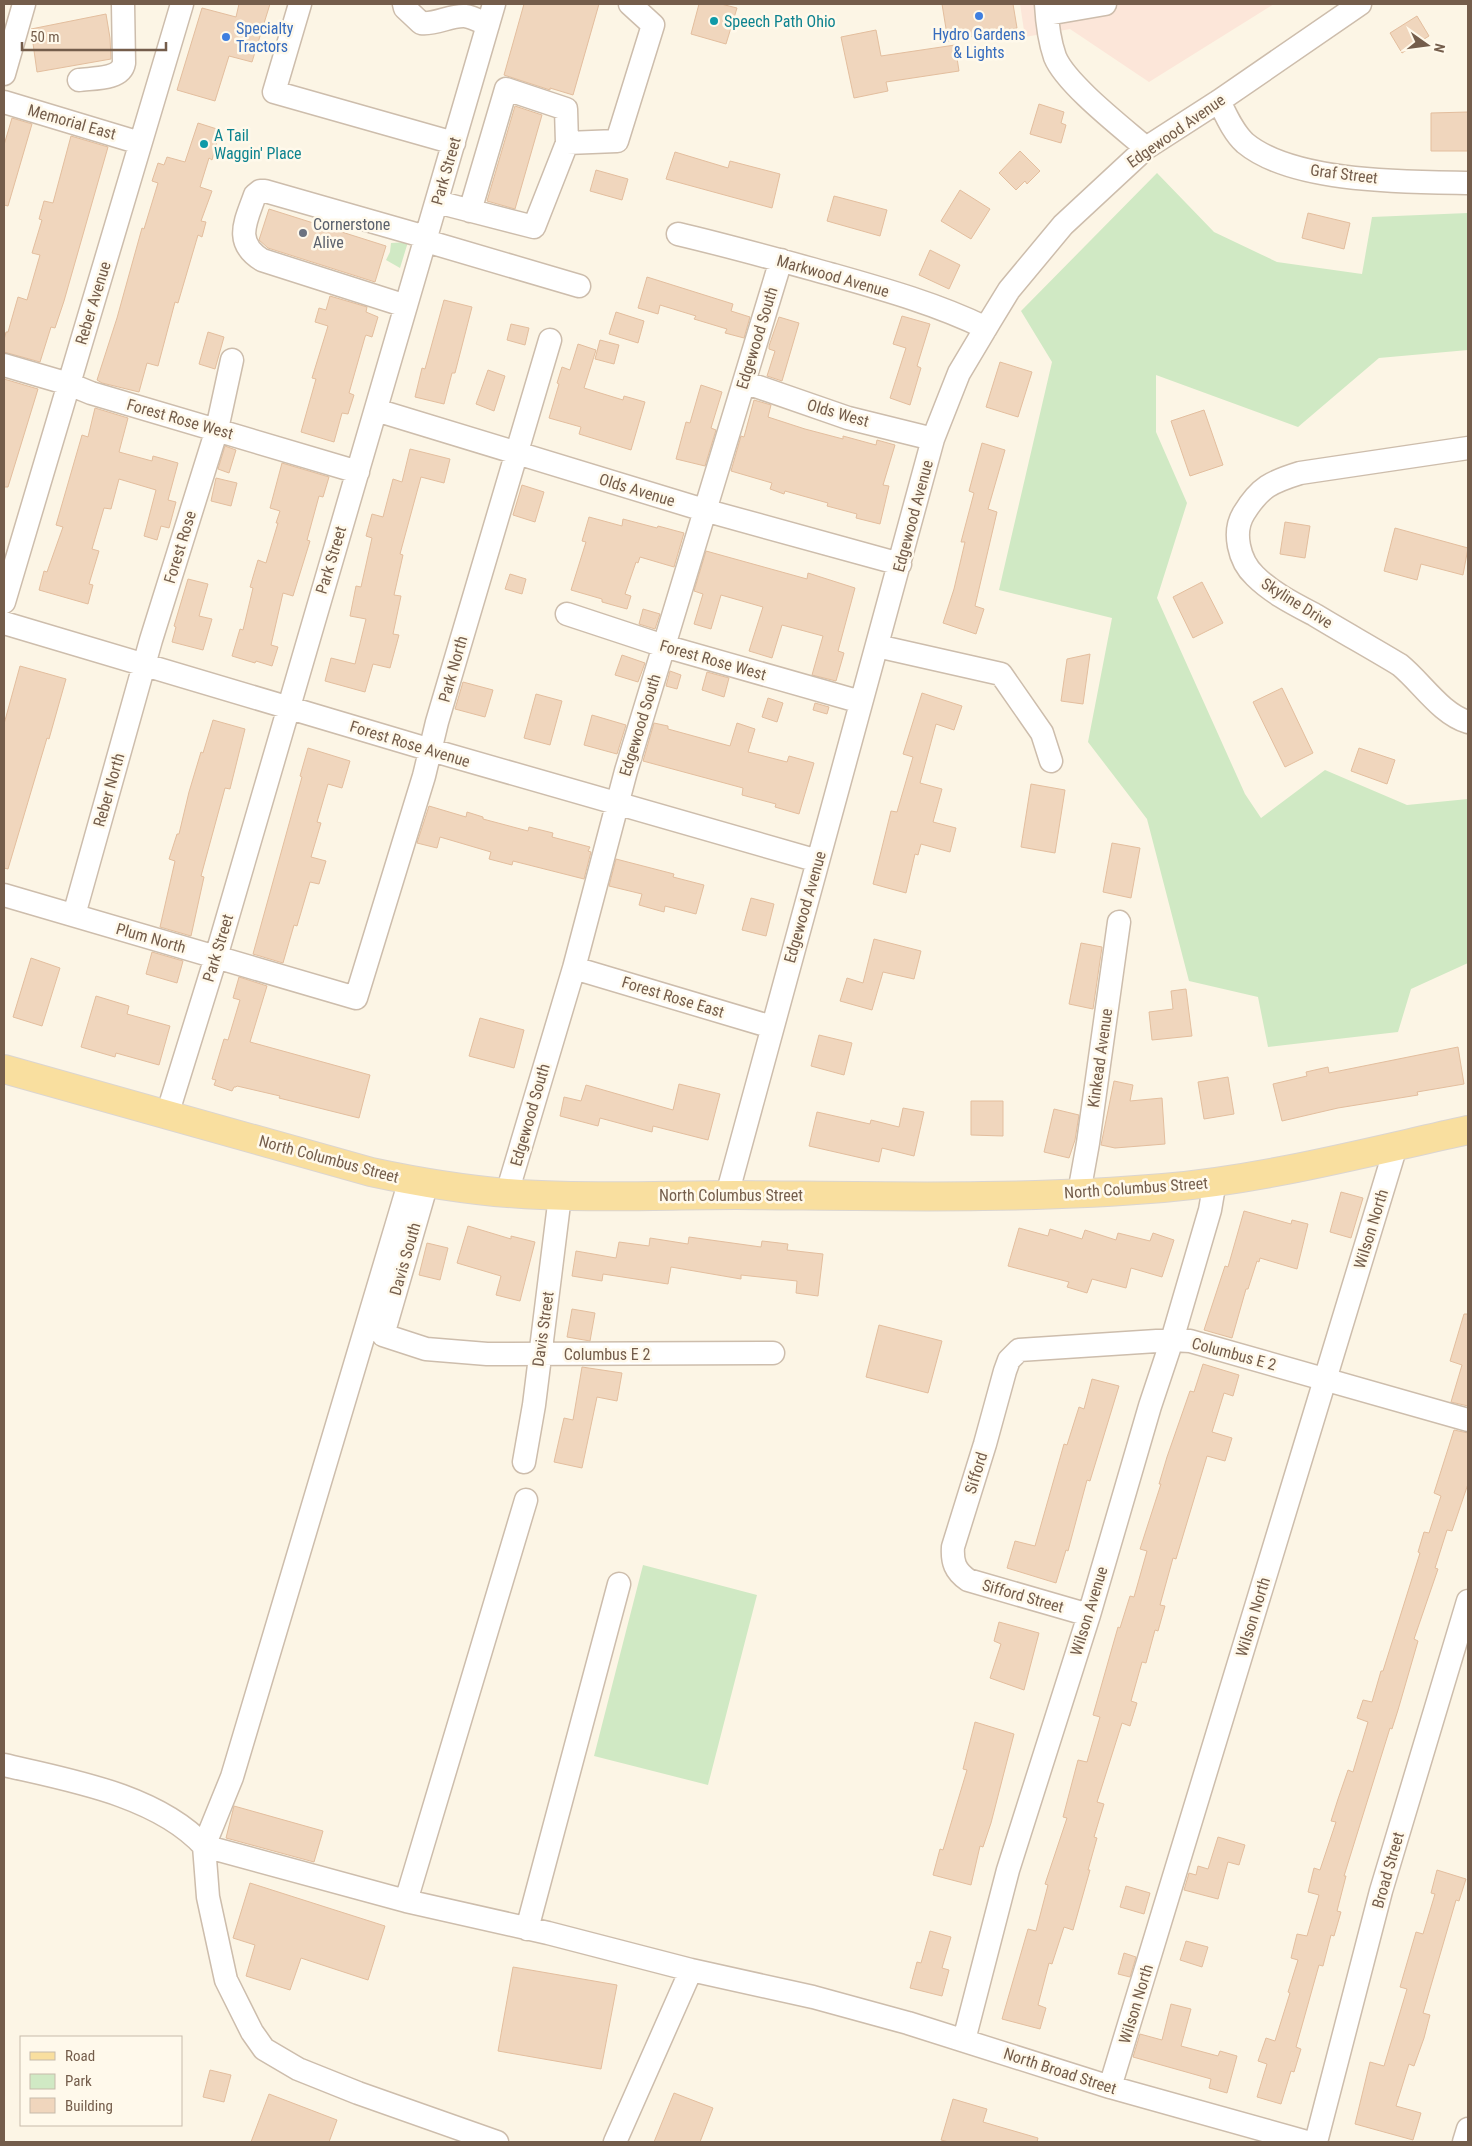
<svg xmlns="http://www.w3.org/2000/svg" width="1472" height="2146" font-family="'Roboto Condensed',sans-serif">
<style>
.commercial{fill:#fce6d9}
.green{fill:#d0e9c4}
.building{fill:#f0d6bd;stroke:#e3be9e}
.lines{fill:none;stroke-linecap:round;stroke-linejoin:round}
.minor-casing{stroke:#cdbdac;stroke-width:25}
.major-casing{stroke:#dbd5d0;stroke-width:30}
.minor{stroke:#fff;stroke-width:22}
.major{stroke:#f9df9f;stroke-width:28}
.shop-dot{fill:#3f7fe0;stroke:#fff9eb;stroke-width:2}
.culture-dot{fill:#0f9aa8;stroke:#fff9eb;stroke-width:2}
.worship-dot{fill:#6b7280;stroke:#fff9eb;stroke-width:2}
.labels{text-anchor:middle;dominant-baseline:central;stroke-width:5;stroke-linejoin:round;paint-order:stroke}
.culture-label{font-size:16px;fill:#0d838f;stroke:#fff9eb;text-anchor:start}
.shop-label{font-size:16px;fill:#366cbe;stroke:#fff9eb;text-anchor:start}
.street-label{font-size:16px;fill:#745d4b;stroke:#fff9eb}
.worship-label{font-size:16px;fill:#5b616d;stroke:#fff9eb;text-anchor:start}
</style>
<rect width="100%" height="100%" fill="#fcf5e5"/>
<path class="commercial" d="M1020 4H1274L1149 82 1070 29 1025 37Z"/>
<path class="green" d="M1157 173 1214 232 1277 262 1362 274 1372 217 1468 213V350L1379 358 1298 427 1156 375V432L1187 503 1157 598 1245 794 1261 818 1325 770 1407 805 1468 799V963L1411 989 1398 1032 1268 1047 1258 997 1189 981 1147 819 1088 742 1112 618 999 590 1052 362 1021 311Z
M408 242 400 268 386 260 390 252 391 243Z
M643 1565 757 1595 708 1785 594 1756Z"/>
<path class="building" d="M239 4H270L252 62 229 56 215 101 177 90 202 8 236 17Z
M524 4H599L573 95 550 88V90L504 75Z
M699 4H721L737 8 726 44 691 34Z
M942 4H1013L1017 28 948 41Z
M106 14 110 38 111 59 37 72 31 29Z
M1417 16 1429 36 1402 53 1390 33Z
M876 30 881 56 955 45 959 71 886 82 888 91 854 98 841 37Z
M1039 104 1064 112 1061 123 1066 125 1061 143 1030 134Z
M515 106 542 115 515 209 487 201Z
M1468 112V151H1431V113Z
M12 118 32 124 8 206 4 205V145Z
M198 123 220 130 212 160 209 158 200 187 212 191 201 221 206 222 202 237 198 235 178 303 175 302 158 366 147 363 139 392 102 383 97 380 117 318 142 228 144 229 158 183 152 181 158 163 164 165 167 157 185 162Z
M71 136 108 147 64 301 55 328 51 327 40 362 4 352V340L6 332H8L18 297 27 300 40 255 32 253 42 220 39 219 44 201 53 203Z
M1020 151 1040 171 1027 184 1025 181 1016 190 999 173Z
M675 152 728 168 730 161 780 174 772 208 666 179Z
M596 170 628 179 622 200 590 191Z
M960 190 990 209 971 239 941 221Z
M834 196 887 210 880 236 827 221Z
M269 209 386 246 375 282 268 248 259 240Z
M1308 213 1350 223 1344 249 1302 238Z
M930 250 960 265 949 289 919 275Z
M647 277 733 304 731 311 750 317 744 338 725 333 727 329 694 319 696 316 660 305 658 314 638 308Z
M330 296 367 307 366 312 378 317 372 337 366 335 365 337 349 393 354 395 348 414 342 413 334 442 301 432 316 379 312 378 328 326 315 322 319 308 326 310Z
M444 300 472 307 455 373H452L444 404 415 397 422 368 425 369Z
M616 312 644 321 638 343 609 334Z
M902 316 930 324 917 366 921 368 910 405 890 398 906 348 893 344Z
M779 317 799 323 782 381 767 376 775 351 769 349V346Z
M511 324 529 328 525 345 507 340Z
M208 332 224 337 215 369 199 364Z
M600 340 619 345 614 364 595 359Z
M578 344 596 350 584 388 623 400 624 396 645 402 631 450 579 434 581 427 549 418 559 384 557 383 562 367 570 370Z
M1000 362 1032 372 1018 417 986 407Z
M488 370 505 376 494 411 476 404Z
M4 379 38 389 8 487H4Z
M701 385 722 392 711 428 716 430 705 466 676 459 686 422 690 423Z
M754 400 771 405 768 417 805 429 843 439V436L876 445 877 440 895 445 883 485 889 486 880 524 856 518 857 514 827 506 828 503 785 491 784 494 770 489 772 483 731 471 741 436 744 437Z
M95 408 128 418 119 452 152 461 153 456 178 463 168 500 176 502 169 528 161 526 157 540 144 536 156 490 119 479 111 509 104 508 92 549 99 551 89 584 93 585 88 604 39 590 44 571 47 572 63 527 56 525 82 435 88 437Z
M1204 410 1223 465 1190 476 1171 421Z
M982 443 1005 450 988 509 997 512 975 606 984 609 976 634 943 623 954 589 965 542H961L974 493 969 491Z
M225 446 236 450 229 473 218 469Z
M410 449 450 459 444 483 421 477 400 554 403 555 394 595 401 596 393 634 399 635 390 668 373 664 365 692 325 681 331 658 355 664 366 619 350 616 356 586 361 587 372 538 366 536 372 514 383 517 393 479 402 482Z
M282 463 329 477 323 497 319 496 307 540 310 541 293 596 283 593 271 645 278 647 272 666 256 661 255 663 232 656 240 629 243 630 253 588 250 587 258 560 266 563 278 523H276L280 511 270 508Z
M216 478 237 483 231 506 211 501Z
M522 485 544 492 535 522 513 515Z
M589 517 622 526 623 519 657 528 658 526 684 533 674 567 640 557 638 563 636 562 625 594 631 596 627 609 602 602V599L571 590 586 542 582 541Z
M1285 522 1310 526 1305 558 1280 554Z
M1395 528 1468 548 1463 575 1421 564 1417 580 1384 571Z
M706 551 807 579 808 573 855 588 838 651 844 653 836 681 812 675 823 636 782 625 772 658 749 651 763 607 721 595 711 629 694 624 703 594 694 591Z
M510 574 526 579 522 594 505 589Z
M188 579 208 584 199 616 212 619 203 650 172 642 176 627 174 626Z
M1202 582 1223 623 1193 638 1173 597Z
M643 609 660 614 655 629 639 624Z
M1090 654 1083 704 1061 701 1067 659Z
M622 655 645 663 638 682 615 675Z
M20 666 66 679 49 739 47 738 8 869 4 868V724Z
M670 671 681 675 677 689 666 686Z
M707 672 729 678 724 697 702 690Z
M463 682 493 690 485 717 455 709Z
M1282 688 1313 753 1285 767 1253 702Z
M922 693 962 706 954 730 936 724 920 783 942 789 933 822 956 828 950 852 921 844 918 855 915 854 906 893 873 884 891 811 897 812 913 757 903 754Z
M536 694 562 701 550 745 524 738Z
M768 698 783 703 777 722 762 717Z
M815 703 829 707 827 714 813 710Z
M592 715 626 725 617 754 584 745Z
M213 720 245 729 230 789 225 788 201 876 204 877 191 936 160 927 175 861 169 859 177 834H179L189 792 201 752 203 753Z
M654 723 668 726V729L730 746 737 723 755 729 748 752 787 762 789 756 814 763 799 814 775 807 776 804 742 795 743 788 643 761Z
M308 748 350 761 342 788 328 784 317 822 321 823 311 857 326 861 319 884 310 882 297 926 294 925 283 963 253 954 302 777 300 776Z
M1359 748 1395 760 1387 784 1351 771Z
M1031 784 1065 790 1055 853 1021 847Z
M429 806 466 817 467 812 483 817V819L528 831 529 827 553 833 552 837 590 847 588 851 591 852 584 879 513 861 512 865 489 859 491 852 440 837 437 848 417 843Z
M1112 843 1140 848 1131 898 1103 892Z
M616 859 674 874 673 877 704 885 696 914 665 906 664 912 639 905 642 894 609 886Z
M751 898 774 904 766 936 742 930Z
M874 939 921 951 914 979 883 972 872 1010 840 1001 847 978 863 983Z
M1081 943 1102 947 1093 1009 1069 1004Z
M152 952 183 961 177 983 146 974Z
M31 958 60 968 42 1026 13 1017Z
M239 977 267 986 250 1042 370 1075 359 1118 279 1098 280 1096 237 1086 236 1087H234L232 1091 214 1085 216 1080 212 1079 224 1039 228 1040 240 1000 233 998Z
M1186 989 1192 1036 1152 1040 1149 1012 1173 1009 1171 991Z
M96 996 129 1006 127 1014 170 1026 159 1065 116 1053 115 1057 81 1047Z
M480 1018 524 1030 514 1068 469 1056Z
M819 1035 852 1043 844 1075 811 1066Z
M1458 1047 1464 1084 1417 1092 1418 1095 1338 1108 1282 1121 1273 1084 1307 1076 1306 1072 1328 1067 1329 1073Z
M1228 1077 1234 1114 1204 1119 1198 1082Z
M1114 1081 1133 1085 1130 1101 1162 1098 1165 1144 1115 1148 1101 1145Z
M679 1084 720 1094 708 1140 653 1126 652 1132 600 1118 598 1126 560 1116 564 1097 581 1101 586 1085 673 1110Z
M971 1101H1003V1136L971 1135Z
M903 1108 924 1112 914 1156 882 1148 879 1162 809 1146 817 1112 870 1124 871 1120 899 1127Z
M1054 1109 1079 1115 1075 1140 1069 1158 1044 1152Z
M1341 1192 1363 1198 1351 1238 1330 1232Z
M1244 1211 1291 1224 1292 1220 1308 1224 1297 1269 1260 1258 1259 1262 1257 1261 1248 1289H1246L1232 1338 1204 1330 1225 1266 1228 1267Z
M468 1226 511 1239V1236L535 1242 520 1301 496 1295 501 1276 457 1263Z
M1019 1228 1048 1236 1050 1229 1082 1239 1085 1230 1116 1240 1118 1233 1150 1241 1153 1233 1174 1240 1162 1277 1131 1268 1126 1288 1092 1279 1087 1293 1067 1287 1069 1282 1008 1266Z
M689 1237 761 1247 762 1241 788 1244 787 1250 823 1254 818 1296 796 1293 797 1281 741 1275V1279L671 1267 668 1284 603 1274 602 1281 572 1276 576 1251 616 1258 619 1242 649 1246 650 1238 688 1244Z
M427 1243 448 1248 440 1280 419 1275Z
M572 1309 595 1313 590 1341 567 1337Z
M1464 1314H1468V1406L1451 1402 1462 1365 1450 1361Z
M879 1325 942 1341 928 1393 866 1377Z
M1203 1364 1239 1375 1233 1396 1224 1393 1212 1432 1232 1438 1225 1461 1207 1456 1176 1559 1173 1558 1160 1605 1165 1606 1158 1631 1155 1630 1146 1663 1142 1662 1131 1701 1137 1703 1130 1726 1122 1723 1097 1802 1104 1804 1094 1837 1097 1838 1088 1870H1090L1073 1930 1064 1927 1052 1964 1049 1963 1038 2005 1046 2008 1040 2029 1002 2019 1028 1929 1036 1931 1048 1885 1045 1884 1067 1818 1063 1817 1078 1760 1087 1762 1100 1717 1093 1715 1118 1627 1120 1628 1130 1596 1134 1597 1147 1551 1140 1549 1161 1484H1159L1167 1457 1190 1391 1194 1392Z
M582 1367 622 1373 617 1401 597 1397 582 1468 554 1462 564 1418 573 1420Z
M1092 1379 1119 1386 1090 1481 1087 1480 1068 1551 1066 1550 1056 1583 1007 1568 1015 1541 1035 1546 1064 1444 1067 1445 1079 1407 1084 1409Z
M1454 1430 1468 1433V1484L1452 1531 1447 1530 1435 1568 1438 1569 1414 1639 1418 1641 1398 1710 1392 1729 1390 1728 1344 1876H1346L1337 1911 1341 1912 1334 1936 1331 1935 1323 1966 1319 1965 1296 2047 1301 2049 1294 2072 1291 2071 1281 2104 1257 2097 1267 2064 1258 2061 1266 2038 1275 2041 1290 1993 1288 1992 1298 1960 1291 1958 1297 1934 1307 1936 1319 1895 1308 1892 1314 1868 1320 1870 1336 1822 1331 1821 1338 1799 1348 1770 1353 1772 1368 1722 1357 1718 1363 1700 1372 1702 1381 1671H1383L1420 1553 1418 1552 1424 1532 1429 1533 1441 1496 1434 1493Z
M999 1622 1039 1633 1024 1690 990 1678 1001 1644 994 1641Z
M975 1722 1014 1734 991 1823 983 1847 980 1846 971 1885 933 1875 940 1849 943 1850 967 1770 963 1769Z
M234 1806 323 1831 314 1862 226 1838Z
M1218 1837 1245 1845 1239 1865 1228 1862 1218 1899 1184 1890 1189 1873 1196 1875 1198 1866 1208 1869Z
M1437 1870 1466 1879 1459 1901 1456 1900 1423 2013 1430 2015 1424 2038 1414 2066 1409 2064 1396 2106 1421 2113 1413 2140 1355 2124 1370 2062 1384 2066 1407 1989 1400 1987 1416 1932 1423 1934 1435 1894 1431 1893Z
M250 1883 385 1926 368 1980 301 1958 290 1990 246 1976 255 1945 233 1938Z
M1126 1886 1150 1893 1144 1914 1120 1907Z
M930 1931 951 1937 942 1968 949 1970 942 1996 910 1988 917 1962 921 1963Z
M1186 1941 1208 1947 1202 1967 1180 1960Z
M1124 1953 1136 1957 1130 1977 1118 1974Z
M513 1967 617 1985 601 2069 498 2051Z
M1171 2004 1191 2009 1181 2046 1218 2056 1220 2051 1237 2056 1227 2093 1209 2088 1211 2079 1133 2057 1140 2034 1162 2040Z
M210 2070 231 2075 224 2102 203 2097Z
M674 2093 713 2108 700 2142H654Z
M269 2094 337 2120 329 2142H251Z
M953 2099 987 2109 983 2122 1038 2138 1037 2142H949L941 2140Z"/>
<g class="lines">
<defs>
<path id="minor" d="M300 4 274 92 454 143
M404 4 405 8 421 23C436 25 450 15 465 16 473 17 481 22 488 25
M1046 4C1047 22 1049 40 1055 57 1066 84 1123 128 1146 148
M1047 14 1105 4
M4 74 24 4
M79 80C93 78 121 80 124 63L123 4
M1219 101C1226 115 1233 132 1245 143 1293 183 1407 182 1468 183
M4 102 140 143
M567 143 617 141 653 25 630 4
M437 202 534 227 567 143 566 109 506 89 470 211
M678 234C729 246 779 260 830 274 883 289 937 304 986 328
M426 241 579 286
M406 306 262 260C233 242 246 221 255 195L260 191H265L426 237
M4 365 69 384 91 393 358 472
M744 382 848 418 933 439
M376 410 704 510 900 564
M1468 448 1300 473C1271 482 1260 487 1244 513 1232 532 1239 561 1255 576 1272 593 1294 604 1315 615 1343 632 1372 648 1400 665 1422 683 1441 714 1468 722
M4 602 182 4
M567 614 664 646 861 702
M4 623 431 750 818 861
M877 646 1001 674 1042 733 1051 761
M4 895 356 998 424 776 437 722 550 340
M74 915 151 640 217 429 232 360
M574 968 772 1027
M167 1115 216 957 494 4
M410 1180 232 1777 204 1846 208 1897 226 1980 252 2032 264 2049 298 2069 358 2093 497 2142
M427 1183 383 1335 426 1349 487 1354 773 1353
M507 1193 574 968 626 771 781 260
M1079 1193 1088 1143 1119 922
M727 1195 933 439 959 373 990 321 1009 290 1063 225 1146 148 1219 101 1360 4
M524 1462 534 1405 560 1196
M1089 1615 968 1580C955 1571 952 1562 953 1547L985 1444 1005 1371 1009 1360 1019 1350 1172 1340 1190 1341 1468 1420
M4 1765C69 1780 157 1795 204 1846L406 1901 548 1933 691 1970 813 1997 908 2023 1110 2087 1307 2142
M406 1901 526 1500
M527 1929 619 1584
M964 2040 1008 1870 1089 1615 1150 1406 1172 1340 1210 1210 1215 1181
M1110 2087 1396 1146
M615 2142 691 1970
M1316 2142 1381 1891 1468 1601
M1464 2142 1468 2129"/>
<path id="major" d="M4 1069 371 1172C427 1184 484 1193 541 1195 606 1198 671 1195 736 1195 878 1196 1021 1200 1163 1188 1266 1179 1368 1152 1468 1130"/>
</defs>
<use href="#minor" class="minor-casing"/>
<use href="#major" class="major-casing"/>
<use href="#minor" class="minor"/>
<use href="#major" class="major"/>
</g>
<g class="shop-dot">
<circle cx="979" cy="16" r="5"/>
<circle cx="226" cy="37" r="5"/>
</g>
<g class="culture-dot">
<circle cx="714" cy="21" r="5"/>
<circle cx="204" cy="144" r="5"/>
</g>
<circle class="worship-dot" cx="303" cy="233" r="5"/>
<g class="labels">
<g class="culture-label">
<text x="724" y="21">Speech Path Ohio</text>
<text x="214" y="135">A Tail<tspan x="214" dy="18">Waggin' Place</tspan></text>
</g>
<g class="shop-label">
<text x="236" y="28">Specialty<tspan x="236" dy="18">Tractors</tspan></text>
<text x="979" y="34" text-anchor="middle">Hydro Gardens<tspan x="979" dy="18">&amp; Lights</tspan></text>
</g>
<g class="street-label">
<text transform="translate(72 122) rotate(16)">Memorial East</text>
<text transform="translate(1176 131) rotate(-35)">Edgewood Avenue</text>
<text transform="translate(446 171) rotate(-74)">Park Street</text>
<text transform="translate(1344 174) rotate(7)">Graf Street</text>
<text transform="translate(833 276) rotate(16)">Markwood Avenue</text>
<text transform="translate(93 303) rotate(-73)">Reber Avenue</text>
<text transform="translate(757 338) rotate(-73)">Edgewood South</text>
<text transform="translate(838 413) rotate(16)">Olds West</text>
<text transform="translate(180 419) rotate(16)">Forest Rose West</text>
<text transform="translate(637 490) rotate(17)">Olds Avenue</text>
<text transform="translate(913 516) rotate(-75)">Edgewood Avenue</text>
<text transform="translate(180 547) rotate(-73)">Forest Rose</text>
<text transform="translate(331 560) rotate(-73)">Park Street</text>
<text transform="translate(1297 603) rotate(32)">Skyline Drive</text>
<text transform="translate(713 660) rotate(16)">Forest Rose West</text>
<text transform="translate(453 669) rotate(-74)">Park North</text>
<text transform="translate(640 725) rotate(-73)">Edgewood South</text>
<text transform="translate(410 744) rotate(17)">Forest Rose Avenue</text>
<text transform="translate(109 790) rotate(-74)">Reber North</text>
<text transform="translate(805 907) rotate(-74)">Edgewood Avenue</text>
<text transform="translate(151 938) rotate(16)">Plum North</text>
<text transform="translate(218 948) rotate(-73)">Park Street</text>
<text transform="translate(673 997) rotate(17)">Forest Rose East</text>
<text transform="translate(1100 1058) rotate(-82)">Kinkead Avenue</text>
<text transform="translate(530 1115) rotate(-74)">Edgewood South</text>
<text transform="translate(329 1159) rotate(15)">North Columbus Street</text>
<text transform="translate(1136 1188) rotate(-4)">North Columbus Street</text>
<text x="731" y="1195">North Columbus Street</text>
<text transform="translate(1371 1229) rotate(-73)">Wilson North</text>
<text transform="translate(405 1259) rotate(-74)">Davis South</text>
<text transform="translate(543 1329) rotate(-82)">Davis Street</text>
<text x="607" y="1354">Columbus E 2</text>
<text transform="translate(1234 1354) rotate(15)">Columbus E 2</text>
<text transform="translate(976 1473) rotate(-73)">Sifford</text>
<text transform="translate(1023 1596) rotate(16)">Sifford Street</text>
<text transform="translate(1089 1611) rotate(-73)">Wilson Avenue</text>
<text transform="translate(1253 1617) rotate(-73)">Wilson North</text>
<text transform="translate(1388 1870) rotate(-74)">Broad Street</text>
<text transform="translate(1136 2004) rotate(-73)">Wilson North</text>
<text transform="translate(1060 2071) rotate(18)">North Broad Street</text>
</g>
<g class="worship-label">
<text x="313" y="224">Cornerstone<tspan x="313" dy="18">Alive</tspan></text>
</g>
</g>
<rect width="1472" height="2146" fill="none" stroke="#745d4b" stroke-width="10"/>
<rect x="20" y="2036" width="162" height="90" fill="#fff9eb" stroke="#c7bbab"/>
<rect x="30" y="2052" width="25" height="8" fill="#f9df9f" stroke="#c7bbab"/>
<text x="65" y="2061" font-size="15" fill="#745d4b">Road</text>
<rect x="30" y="2074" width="25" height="15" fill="#d0e9c4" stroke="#c7bbab"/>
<text x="65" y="2086" font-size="15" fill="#745d4b">Park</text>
<rect x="30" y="2098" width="25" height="15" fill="#f0d6bd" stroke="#c7bbab"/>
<text x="65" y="2111" font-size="15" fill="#745d4b">Building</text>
<g transform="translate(1427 45) rotate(104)" stroke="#fff9eb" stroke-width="4" paint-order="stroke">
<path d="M0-4L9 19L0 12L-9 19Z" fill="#745d4b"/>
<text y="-8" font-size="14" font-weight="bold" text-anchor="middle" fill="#745d4b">N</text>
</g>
<path d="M22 42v8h144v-8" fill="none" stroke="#745d4b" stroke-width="2.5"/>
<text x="30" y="42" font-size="15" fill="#745d4b" stroke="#fff9eb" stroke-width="4" paint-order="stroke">50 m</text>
</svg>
